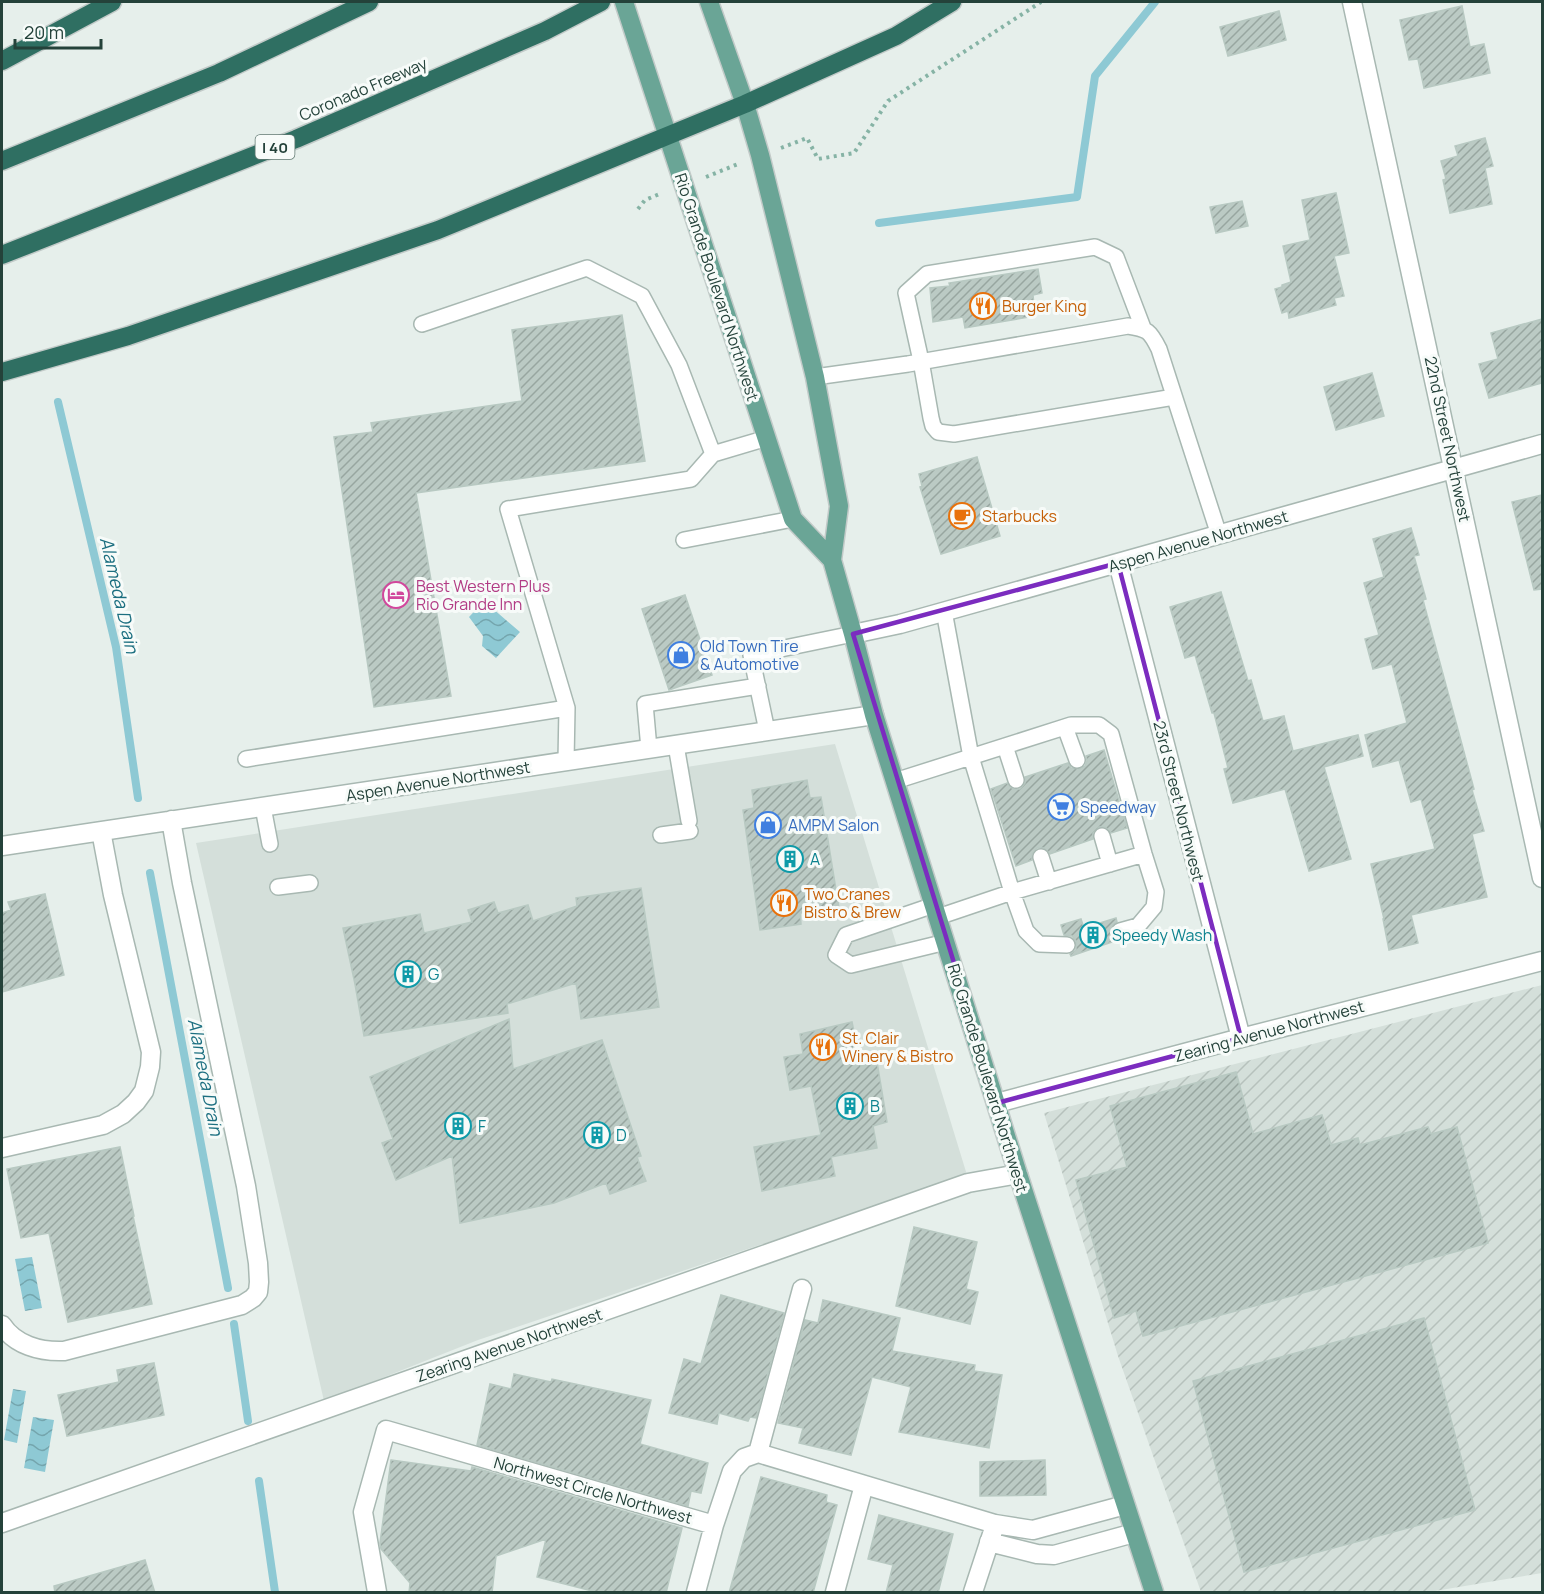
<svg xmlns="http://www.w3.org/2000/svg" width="1544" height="1594" font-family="Manrope,sans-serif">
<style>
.built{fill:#d4dfda}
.industrial{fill:url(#industrial-furrows)}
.water{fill:url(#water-waves)}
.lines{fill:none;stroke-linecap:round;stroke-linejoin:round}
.stream{stroke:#8ec9d4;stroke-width:8}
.building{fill:url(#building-hatch);stroke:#b8c9c2;stroke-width:1.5}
.service-casing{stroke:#a8b8b2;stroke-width:18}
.minor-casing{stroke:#a8b8b2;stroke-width:21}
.primary-casing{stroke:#c2cac8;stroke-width:21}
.motorway-casing{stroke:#c2cac8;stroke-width:21}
.path{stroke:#86b3a5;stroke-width:4;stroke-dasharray:3 4.5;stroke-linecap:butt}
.service{stroke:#fff;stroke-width:15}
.minor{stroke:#fff;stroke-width:18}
.primary{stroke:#6aa596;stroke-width:18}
.motorway{stroke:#2f6f62;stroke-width:18}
.marked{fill:none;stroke:#7b2cbf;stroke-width:4.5;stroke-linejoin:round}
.labels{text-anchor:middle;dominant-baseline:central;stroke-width:6;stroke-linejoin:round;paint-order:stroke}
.shield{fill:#f7fbf9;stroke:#637a73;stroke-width:1.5}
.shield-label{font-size:15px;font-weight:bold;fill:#24423a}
.street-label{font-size:16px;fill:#24423a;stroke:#f7fbf9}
.food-label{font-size:16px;fill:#c56008;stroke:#f7fbf9;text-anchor:start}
.hotel-label{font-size:16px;fill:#b23c85;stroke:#f7fbf9;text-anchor:start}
.shop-label{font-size:16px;fill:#366cbe;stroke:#f7fbf9;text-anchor:start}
.culture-label{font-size:16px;fill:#0d838f;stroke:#f7fbf9;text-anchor:start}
.water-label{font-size:18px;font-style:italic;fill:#1c6f80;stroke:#f7fbf9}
</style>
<defs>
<pattern id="industrial-furrows" width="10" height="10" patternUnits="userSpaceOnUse" patternTransform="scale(1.5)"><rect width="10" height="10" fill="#d4dfda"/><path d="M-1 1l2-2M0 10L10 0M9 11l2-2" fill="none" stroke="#b6c1bc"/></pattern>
<pattern id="water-waves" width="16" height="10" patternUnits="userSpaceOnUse" patternTransform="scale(1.5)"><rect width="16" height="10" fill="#8ec9d4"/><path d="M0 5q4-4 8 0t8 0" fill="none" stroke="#74a5ad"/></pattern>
<pattern id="building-hatch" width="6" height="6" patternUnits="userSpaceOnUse" patternTransform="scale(1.5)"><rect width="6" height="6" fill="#bbcac4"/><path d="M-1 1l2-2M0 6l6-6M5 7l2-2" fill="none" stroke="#98a6a0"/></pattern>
</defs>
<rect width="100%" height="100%" fill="#e6efeb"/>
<path class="built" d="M835 744 967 1175 478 1340 324 1401 196 843Z"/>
<path class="industrial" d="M1542 985V1573L1429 1592H1201L1118 1356 1044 1113Z"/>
<path class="water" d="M484 601 520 632 496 658 482 646 483 636 469 617Z
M32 1257 42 1308 25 1311 15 1259Z
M13 1389 26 1391 17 1443 4 1440Z
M33 1417 54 1420 45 1472 24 1468Z"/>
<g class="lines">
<path class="stream" d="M879 223 1077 197 1095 76 1155 2
M58 402 116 647 138 798
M150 873 228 1288
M234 1324 248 1421
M259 1481 275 1592"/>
</g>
<path class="building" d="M1462 6 1470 47 1484 44 1490 73 1424 88 1418 59 1409 60 1400 20Z
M1279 11 1286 40 1228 56 1220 27Z
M1485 138 1493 166 1485 168 1492 204 1450 213 1443 180 1446 179 1441 161 1458 156 1455 146Z
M1336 193 1349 253 1334 256 1344 296 1334 298 1336 305 1289 318 1288 311 1282 313 1275 289 1282 287V285L1291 282 1283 246 1310 240 1302 200Z
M1242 201 1248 226 1216 233 1210 207Z
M1038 269 1042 293 1033 295 1035 316 965 328 963 317 933 322 930 288 950 286 949 283Z
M622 315 645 461 416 493 451 696 374 707 334 437 373 432 371 423 522 401 512 330Z
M1542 319V383L1489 398 1479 364 1498 359 1491 333Z
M1372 373 1384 416 1336 430 1324 387Z
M977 457 1000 536 941 554 920 487 922 486 919 474Z
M1542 495V589L1534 590 1512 502Z
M1411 528 1419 555 1414 556 1426 599 1423 600 1474 789 1472 790 1484 831 1472 834 1487 897 1411 915 1418 943 1389 950 1383 919H1384L1371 864 1435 849 1421 799 1411 802 1399 760 1373 767 1365 735 1407 723 1392 664 1373 669 1365 639 1379 635 1364 583 1384 577 1373 539Z
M1221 592 1248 681 1251 680 1263 721 1284 716 1293 751 1358 735 1363 756 1324 767 1351 859 1309 871 1285 789 1233 803 1224 769 1228 768 1214 713H1212L1195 655 1185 658 1170 607Z
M685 595 712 675 669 690 642 609Z
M1104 750 1127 828 1111 833 1105 827H1099L1093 833V839L1050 854 1044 848H1037L1032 854V860L1016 866 991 789 1007 783 1013 789H1020L1025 783V777L1068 763 1071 768 1080 769 1085 766 1087 761 1086 756Z
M807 780 810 798 821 797 839 908 800 913 801 924 760 930 743 810 754 808 752 790Z
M641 888 659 1007 581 1019 576 983 507 1004 508 1013 364 1036 355 984 343 928 420 914 424 933 472 922 468 910 494 902 498 913 528 905 533 921 577 906 576 898Z
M45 894 64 975 2 992V913L11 910 8 902Z
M1116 918 1117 922 1113 925 1111 933 1113 938 1118 940 1071 956 1070 954 1076 950V941L1072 936 1064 935 1061 925 1081 919 1084 928Z
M509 1019 513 1069 602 1040 641 1156 637 1157 646 1181 610 1194 606 1183 554 1203 460 1223 452 1156 396 1180 382 1143 393 1139 370 1077Z
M852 1022 861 1066 877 1062 887 1122 873 1126 877 1148 831 1157 835 1176 762 1191 754 1147 821 1135 811 1086 790 1090 784 1057 803 1054 800 1034Z
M1236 1072 1253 1134 1322 1115 1331 1145 1358 1138 1360 1145 1428 1127 1431 1134 1457 1127 1488 1243 1143 1336 1136 1311 1114 1318 1076 1180 1127 1167 1110 1106Z
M120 1147 134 1216H133L152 1304 68 1322 49 1233 21 1238 7 1169Z
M914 1227 977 1242 966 1289 978 1292 970 1324 896 1306Z
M721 1295 784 1313 756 1418 750 1417 748 1421 719 1413 717 1424 669 1413 684 1359 701 1364Z
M823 1300 900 1318 892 1351 975 1365 974 1371 1002 1375 989 1448 899 1432 911 1387 872 1377 851 1455 799 1443 803 1428 778 1423 805 1320 818 1323Z
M1424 1318 1475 1510 1244 1572 1193 1381Z
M154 1363 164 1415 67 1436 58 1395 119 1382 117 1370Z
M514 1374 551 1382 552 1379 651 1400 640 1444 708 1463 701 1493 691 1491 688 1506 477 1445 490 1384 511 1389Z
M391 1460 471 1471 472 1467 682 1528 666 1593H600L537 1577 546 1539 496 1556 492 1593H409L410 1583 381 1549 380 1543Z
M1045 1460 1046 1495 980 1496V1462Z
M761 1477 827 1495 826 1502 837 1505 813 1593H729Z
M879 1515 953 1534 938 1593H886L893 1565 868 1559Z
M145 1560 155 1593H55L54 1586Z"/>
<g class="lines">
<defs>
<path id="service" d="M422 324 587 268 642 296 679 365 713 454 767 438
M1143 328 1116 257 1095 247 927 274 906 293 921 361 931 418 933 426 938 432 954 434 1174 397
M815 377 908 364 1128 326C1148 329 1150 331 1159 349L1219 535
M684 540 793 519
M944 611 971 757 1012 892 1026 931 1039 944 1067 945
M1065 727 1077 760
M767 731 751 655 853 634
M676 745 689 821
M1005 746 1016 780
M649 749 645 704 758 686
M246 759 567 708 508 509 691 479 713 454
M566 761 567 708
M895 781 1071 725H1099L1111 734 1144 854 1156 892 1154 907 1138 926 1120 931
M263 807 270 844
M661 835 690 831
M1102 836 1110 864
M1041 857 1049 882
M278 887 310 883
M934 905 846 935 836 955 851 965 946 942
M938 917 1012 892 1144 854"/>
<path id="minor" d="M1352 2 1542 878
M1118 563 1241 1038
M853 634 900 624 1542 444
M2 846 874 715
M997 1103 1241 1038 1542 961
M2 1148 103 1125 123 1114 136 1102 144 1091 150 1067 151 1052 113 895 101 831
M2 1325C15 1345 40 1352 64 1351L242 1305 253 1298 258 1292 259 1282 258 1263 246 1186 182 883 171 820
M758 1453 995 1524 1033 1530 1125 1505
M2 1523 968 1183 1018 1174
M989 1542 1037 1554 1054 1555 1134 1533
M377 1592 363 1512 386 1430 714 1525
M696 1592 714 1525 732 1471 744 1458 758 1453 802 1289
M835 1592 864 1485
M973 1592 993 1531"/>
<path id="primary" d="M624 2 793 519 832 560
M709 2 745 104 760 155 815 377 839 506 832 560 853 634 874 715 1018 1174 1154 1592"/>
<path id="motorway" d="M2 61 112 2
M2 161 219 73 369 2
M2 255 296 139 545 31 601 2
M2 372 128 336 438 230 745 104 896 36 952 2"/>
</defs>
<use href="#service" class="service-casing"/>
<use href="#minor" class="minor-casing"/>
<use href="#primary" class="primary-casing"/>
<use href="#motorway" class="motorway-casing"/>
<path class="path" d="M781 148 807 138 818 159 854 153 888 101 1041 2
M706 177 738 164
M638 209 645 200 662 193"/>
<use href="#service" class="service"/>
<use href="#minor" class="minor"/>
<use href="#primary" class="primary"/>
<use href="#motorway" class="motorway"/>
</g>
<path class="marked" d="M1118 563 1241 1038 997 1103 853 634Z"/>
<defs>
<symbol id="restaurant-ring" viewBox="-11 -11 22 22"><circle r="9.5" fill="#f7fbf9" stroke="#e8710a" stroke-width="1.5"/><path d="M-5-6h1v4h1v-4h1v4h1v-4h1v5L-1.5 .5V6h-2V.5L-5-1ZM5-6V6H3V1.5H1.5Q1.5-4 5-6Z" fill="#e8710a"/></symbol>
<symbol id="cafe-ring" viewBox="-11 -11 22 22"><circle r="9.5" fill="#f7fbf9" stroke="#e8710a" stroke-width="1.5"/><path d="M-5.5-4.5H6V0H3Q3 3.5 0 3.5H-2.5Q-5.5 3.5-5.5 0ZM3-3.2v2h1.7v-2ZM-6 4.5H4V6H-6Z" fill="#e8710a"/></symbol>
<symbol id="hotel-ring" viewBox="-11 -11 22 22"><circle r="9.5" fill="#f7fbf9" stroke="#d1479c" stroke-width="1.5"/><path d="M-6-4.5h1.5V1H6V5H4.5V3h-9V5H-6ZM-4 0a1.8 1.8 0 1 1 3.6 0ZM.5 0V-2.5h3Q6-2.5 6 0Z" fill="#d1479c"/></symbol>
<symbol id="shop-ring" viewBox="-11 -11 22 22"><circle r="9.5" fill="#f7fbf9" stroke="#3f7fe0" stroke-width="1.5"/><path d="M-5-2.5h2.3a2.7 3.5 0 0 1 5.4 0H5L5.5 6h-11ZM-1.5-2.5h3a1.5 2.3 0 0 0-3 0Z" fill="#3f7fe0"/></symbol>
<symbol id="supermarket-ring" viewBox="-11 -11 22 22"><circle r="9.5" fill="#f7fbf9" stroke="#3f7fe0" stroke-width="1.5"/><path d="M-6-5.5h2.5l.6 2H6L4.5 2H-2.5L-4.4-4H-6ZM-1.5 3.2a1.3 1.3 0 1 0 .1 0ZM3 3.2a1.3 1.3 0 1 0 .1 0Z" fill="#3f7fe0"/></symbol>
<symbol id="building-ring" viewBox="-11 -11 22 22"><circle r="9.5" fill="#f7fbf9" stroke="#0f9aa8" stroke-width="1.5"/><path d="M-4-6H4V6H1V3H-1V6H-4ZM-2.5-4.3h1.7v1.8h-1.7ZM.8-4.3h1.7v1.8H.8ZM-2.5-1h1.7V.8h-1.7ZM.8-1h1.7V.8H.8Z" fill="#0f9aa8"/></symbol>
</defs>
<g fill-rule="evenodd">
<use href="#restaurant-ring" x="968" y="291" width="30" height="30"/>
<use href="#cafe-ring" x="947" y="501" width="30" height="30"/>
<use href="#hotel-ring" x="381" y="580" width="30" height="30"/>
<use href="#shop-ring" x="666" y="640" width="30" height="30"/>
<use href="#supermarket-ring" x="1046" y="792" width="30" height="30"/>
<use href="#shop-ring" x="753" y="810" width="30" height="30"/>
<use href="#building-ring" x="775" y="844" width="30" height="30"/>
<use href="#restaurant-ring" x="769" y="888" width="30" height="30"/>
<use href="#building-ring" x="1078" y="920" width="30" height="30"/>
<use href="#building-ring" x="393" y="959" width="30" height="30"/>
<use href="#restaurant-ring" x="808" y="1032" width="30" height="30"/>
<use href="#building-ring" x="835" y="1091" width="30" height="30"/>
<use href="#building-ring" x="443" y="1111" width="30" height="30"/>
<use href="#building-ring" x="582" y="1120" width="30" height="30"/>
</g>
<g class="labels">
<rect class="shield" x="255.5" y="135" width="39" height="24" rx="4.5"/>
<g class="shield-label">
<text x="275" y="147">I 40</text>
</g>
<g class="street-label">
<text transform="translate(363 89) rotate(-23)">Coronado Freeway</text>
<text transform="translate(717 287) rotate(72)">Rio Grande Boulevard Northwest</text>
<text transform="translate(1448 439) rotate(78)">22nd Street Northwest</text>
<text transform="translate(1198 541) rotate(-16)">Aspen Avenue Northwest</text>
<text transform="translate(438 781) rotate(-9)">Aspen Avenue Northwest</text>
<text transform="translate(1179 801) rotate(76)">23rd Street Northwest</text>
<text transform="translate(1269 1031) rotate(-15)">Zearing Avenue Northwest</text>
<text transform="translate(988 1078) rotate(73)">Rio Grande Boulevard Northwest</text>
<text transform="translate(509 1345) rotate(-19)">Zearing Avenue Northwest</text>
<text transform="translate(593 1490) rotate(16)">Northwest Circle Northwest</text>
</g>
<g class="food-label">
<text x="1002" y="306">Burger King</text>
<text x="982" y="516">Starbucks</text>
<text x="804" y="894">Two Cranes<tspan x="804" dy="18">Bistro &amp; Brew</tspan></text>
<text x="842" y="1038">St. Clair<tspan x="842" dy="18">Winery &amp; Bistro</tspan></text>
</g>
<g class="hotel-label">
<text x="416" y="586">Best Western Plus<tspan x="416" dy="18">Rio Grande Inn</tspan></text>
</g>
<g class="shop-label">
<text x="700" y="646">Old Town Tire<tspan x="700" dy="18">&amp; Automotive</tspan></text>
<text x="1080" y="807">Speedway</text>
<text x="788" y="825">AMPM Salon</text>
</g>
<g class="culture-label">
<text x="810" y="859">A</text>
<text x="1112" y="935">Speedy Wash</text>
<text x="428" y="974">G</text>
<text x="870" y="1106">B</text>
<text x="478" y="1126">F</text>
<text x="616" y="1135">D</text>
</g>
<g class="water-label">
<text transform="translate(120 595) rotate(77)">Alameda Drain</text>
<text transform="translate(206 1077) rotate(79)">Alameda Drain</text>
</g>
</g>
<rect width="1544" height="1594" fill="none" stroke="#24423a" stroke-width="6"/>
<path d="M15 39v9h86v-9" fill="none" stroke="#24423a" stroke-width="3"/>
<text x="24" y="39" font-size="18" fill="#24423a" stroke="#f7fbf9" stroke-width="4.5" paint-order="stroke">20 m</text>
</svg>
